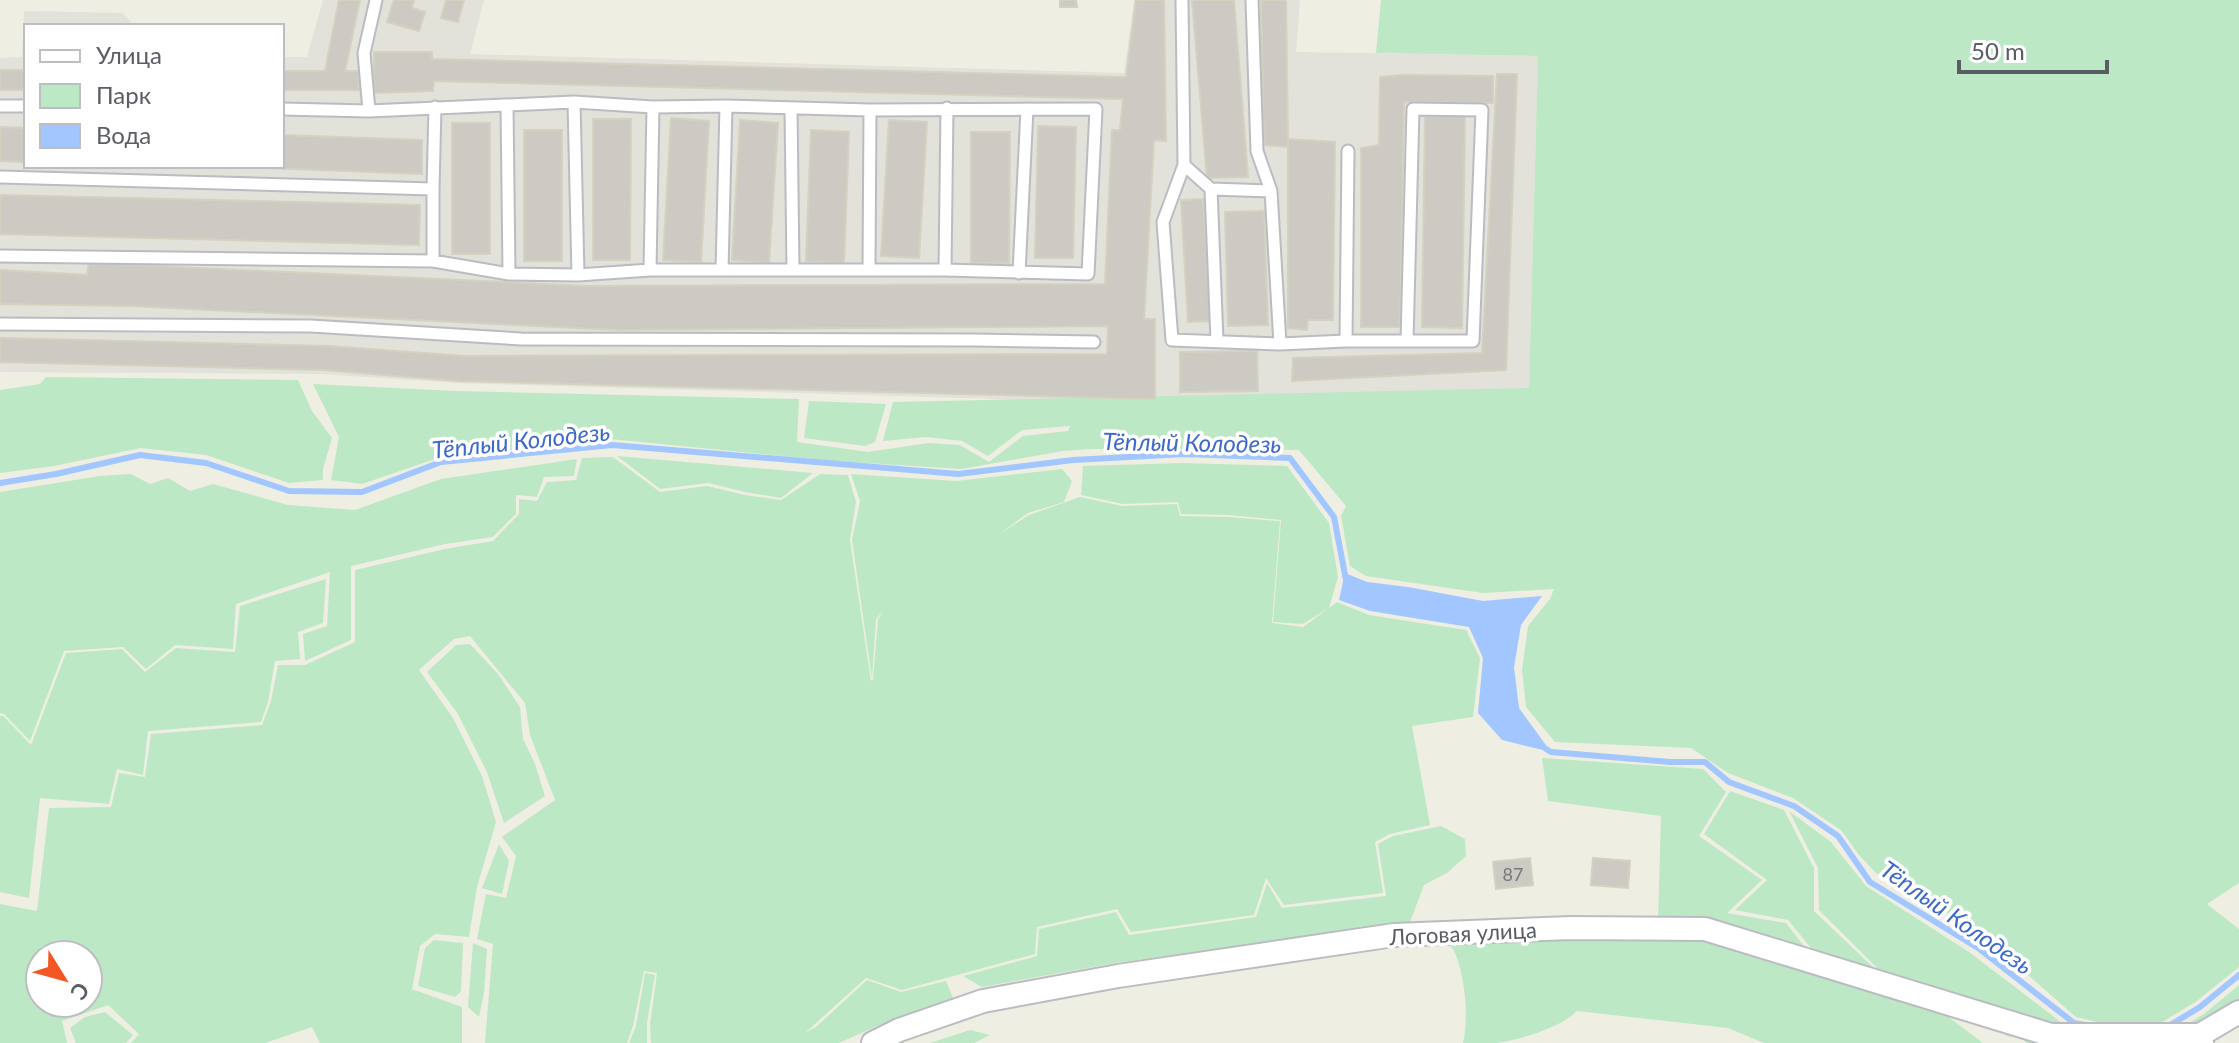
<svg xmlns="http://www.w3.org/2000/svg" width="2239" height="1043" font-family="Lato,sans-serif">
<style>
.industrial{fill:#e2e1da}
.green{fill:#bde8c5;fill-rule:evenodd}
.water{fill:#a2c6ff}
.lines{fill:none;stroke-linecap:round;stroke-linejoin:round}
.stream{stroke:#a2c6ff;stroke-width:6}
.building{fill:#cccac2;stroke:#d4d1c0;stroke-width:2}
.service-casing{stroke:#babcc2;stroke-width:15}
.minor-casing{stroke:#babcc2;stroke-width:26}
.service{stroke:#fff;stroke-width:11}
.minor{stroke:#fff;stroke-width:22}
.labels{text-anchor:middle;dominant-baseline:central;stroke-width:7;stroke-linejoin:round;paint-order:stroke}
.number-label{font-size:18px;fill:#77787c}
.street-label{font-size:22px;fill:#5b5d64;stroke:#fff}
.water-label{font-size:24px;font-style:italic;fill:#3d69ca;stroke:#fff}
</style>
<rect width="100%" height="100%" fill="#efeee2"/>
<path class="industrial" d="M323 0H484L470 54 1124 73 1134 0H1300L1296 52 1538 56 1529 388 1166 404 457 383 321 374 0 372V58L22 57 24 11 123 13 134 26H26V166H282V57H307Z"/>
<path class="green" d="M1381 0H2239V883L2207 904 2239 929V967L2197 1001 2144 1033 2076 1017 2027 974 1956 918 1876 873 1859 855 1841 830 1793 798 1728 773 1691 748 1555 742 1526 707 1522 670 1528 626 1550 599 1554 589 1483 593 1366 576 1350 566 1341 516 1346 506 1299 450 1091 449 1063 451 961 469 834 461 610 439 438 458 362 484 331 480 339 437 313 384 455 391 799 399 797 442 868 452 928 443 960 445 989 462 1023 436 1068 431 1070 426 1022 430 988 456 962 441 926 437 883 441 893 402 1529 388 1538 56 1376 53Z
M46 377 298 380 312 411 332 438 323 469V480L289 483 206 455 141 448 54 466 0 473V390L40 384Z
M809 401 886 404 875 442 865 446 804 438Z
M617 456 813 473 781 498 745 492 708 483 660 489Z
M613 457 660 492 707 486 745 495 781 500 820 474 848 475 856 502 850 540 871 681 873 679 878 619 884 610 876 619 872 679 852 540 860 501 851 474 956 481 1062 469 1072 481 1064 502 1028 513 998 535 1029 515 1080 497 1122 506 1177 504 1180 516 1228 517 1280 521 1272 623 1303 627 1337 602 1369 615 1466 630 1480 658 1473 717 1412 726 1430 825 1390 834 1375 842 1383 893 1284 905 1266 878 1254 915 1131 932 1117 909 1037 927 1035 954 902 990 866 978 805 1033 816 1027 867 980 901 992 946 981 954 1000 886 1022 839 1043H651L650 1024 657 973 644 971 633 1026 627 1043H485L493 944 477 939 486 894 506 898 516 856 502 837 555 800 530 735 525 703 470 636 454 639 419 670 453 718 482 776 496 822 477 887 469 937 435 934 420 946 412 989 462 1007V1043H320L312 1027 265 1043H131L139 1034 108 1005 62 1021 67 1043H0V904L37 911 49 808 111 807 119 773 145 777 151 734 262 725 271 701 278 665H305L355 642V570L445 549 493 541 519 514V499L537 501 547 482 576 480 582 458ZM40 955H88V1003H40Z
M577 459 574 476 544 477 537 497 516 495V514L493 537 445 544 351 566V640L305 661 303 634 327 626 330 572 236 604 233 649 175 645 146 669 123 647 64 651 30 741 4 714 0 713V492L100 476 131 474 150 484 168 478 190 491 213 484 288 505 355 510 441 479Z
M1182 463 1287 466 1329 523 1338 577 1329 608 1303 624 1273 622 1281 520 1228 515 1181 514 1178 502 1123 504 1081 495 1083 466Z
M326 579 323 623 298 632 300 659 275 661 268 702 261 722 148 731 143 775 117 769 109 804 40 798 29 898 0 892V716H3L31 745 66 653 122 649 145 672 176 648 235 652 240 606Z
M470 644 498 674 520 707 523 739 535 764 545 796 504 823 487 772 458 714 427 672 456 645Z
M1542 758 1703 769 1726 792 1699 836 1762 880 1727 913 1786 923 1810 954 1658 920 1661 816 1548 801Z
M1730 791 1784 810 1814 868V911L1875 969 1816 954 1788 920 1735 910 1767 880 1704 834Z
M1789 811 1831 842 1866 886 1969 952 2066 1026 2068 1043H2026L2022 1038 2007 1036 1947 991 1879 970 1819 910 1818 868Z
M1441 826 1465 839 1466 856 1447 873 1424 885 1410 922 1115 963 982 987 963 976 1037 956 1039 929 1116 912 1129 935 1256 917 1267 883 1282 908 1386 896 1378 844 1393 836Z
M499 844 509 861 502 894 482 888Z
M1659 934 1705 935 1930 1003 1983 1043H1764L1728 1028 1577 1011C1560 1028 1520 1040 1495 1043 1485 1043 1473 1043 1463 1043 1469 1019 1465 976 1455 953 1452 947 1447 942 1443 937H1618L1634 941Z
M434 940 463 943 461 991 455 997 418 986 425 948Z
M473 943 487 949 484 993 479 1017 468 1007Z
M645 973 655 975 647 1023V1043H629L636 1026Z
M2239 985V1001L2213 1020 2156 1043 2204 1014Z
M105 1012 133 1035 126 1043H76L70 1028 85 1017Z
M970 1030 990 1035 974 1043H930Z"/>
<path class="water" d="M1345 573 1367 582 1408 587 1483 601 1542 596 1521 625 1514 667 1519 708 1551 752 1502 740 1478 713 1483 658 1469 627 1370 611 1339 600Z"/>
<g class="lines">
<path class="stream" d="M0 483 56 474 140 455 206 463 289 491 362 492 441 462 612 445 958 474 1073 460 1185 454 1290 458 1334 517 1346 580
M1546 749 1551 752 1670 762H1705L1729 782 1794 806 1838 836 1870 882 1978 948 2074 1023 2085 1025
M2167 1027 2200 1007 2239 975"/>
</g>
<path class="building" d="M339 0H360L345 71H359V90H282V71H325Z
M394 0H414L412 8 425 12 419 31 387 22Z
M446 0H464L458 22 441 18Z
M1060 0H1076L1077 7H1060Z
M1136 0H1164L1166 141 1154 140 1144 319H1155V399L459 381 323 370 0 362V338L329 346 464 356 1107 354 1108 326 617 330 131 306 0 304V270L87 275 89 263 589 286 1105 284 1112 130H1120L1123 99 434 81 433 91 374 93V52H432V59L1126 77Z
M1192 0H1234L1248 177 1207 178Z
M1261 0H1286L1288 147 1264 145Z
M0 70H26V90H0Z
M1497 74H1517L1506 370 1292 381 1293 358 1482 353Z
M1404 75 1493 76V103L1404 102 1400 327H1361V148L1379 145 1380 77Z
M1425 116H1465L1462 328 1422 327Z
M671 118 709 121 701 262 663 260Z
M593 119H631L630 260H593Z
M740 120 778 123 769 263 732 260Z
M889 120 927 122 919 258 881 256Z
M452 123H490V254H452Z
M1038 126 1076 127 1073 258H1035Z
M0 127 26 128V162L0 161Z
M524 130H562V261H524Z
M811 130 849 132 844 263 806 261Z
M971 132H1010L1009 263H971Z
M282 135 422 140V174L216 166H282Z
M1288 139 1335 142 1333 320H1308L1307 330 1288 328Z
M0 195 420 205 419 245 0 234Z
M1203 199 1211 321 1188 322 1181 200Z
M1264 211 1268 325 1228 326 1225 212Z
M1257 351 1258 391 1180 392V352Z
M1530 858 1533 885 1496 889 1493 862Z
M1593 858 1630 861 1628 888 1591 885Z"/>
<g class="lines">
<defs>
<path id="service" d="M1182 0 1184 165 1163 222 1172 340 1280 344 1346 341H1473L1482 110 1413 109 1407 341
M1252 0 1257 151 1271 191 1280 344
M574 102 578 275
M507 105 509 274
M0 106H26
M791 108 793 270
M282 109 369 111 574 102 653 107 726 106 870 110 1096 109 1088 274 945 270H650L578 275 509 274 433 261V189
M369 111 364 53 376 0
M1184 165 1211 189 1271 191
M0 177 433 189 435 107
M1211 189 1217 341
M0 256 433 261
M650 270 653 107
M722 270 726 106
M869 270 870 110
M945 270 947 108
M1019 273 1027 109
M0 324 311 326 521 339 975 340 1094 342
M1346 341 1348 151"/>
<path id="minor" d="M873 1043 899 1030 983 1001 1118 976 1394 935 1571 928 1705 929 2051 1035H2200
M2202 1043 2200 1035 2239 1012"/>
</defs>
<use href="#service" class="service-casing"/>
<use href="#minor" class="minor-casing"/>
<use href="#service" class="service"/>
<use href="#minor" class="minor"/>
</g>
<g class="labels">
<g class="number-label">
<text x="1513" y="874">87</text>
</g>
<g class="street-label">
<text transform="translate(1463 933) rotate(-3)">Логовая улица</text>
</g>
<g class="water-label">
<text transform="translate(521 440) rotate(-6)">Тёплый Колодезь</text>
<text transform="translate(1192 442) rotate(1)">Тёплый Колодезь</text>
<text transform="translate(1957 917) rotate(35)">Тёплый Колодезь</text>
</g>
</g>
<rect x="24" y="24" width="260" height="144" fill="#ffffff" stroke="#bdbec1" stroke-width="2"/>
<rect x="40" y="50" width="40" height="12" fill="#ffffff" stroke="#bdbec1" stroke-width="2"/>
<text x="96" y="64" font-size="24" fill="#5b5d64">Улица</text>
<rect x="40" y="84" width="40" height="24" fill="#bde8c5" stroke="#bdbec1" stroke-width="2"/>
<text x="96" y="104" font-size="24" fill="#5b5d64">Парк</text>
<rect x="40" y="124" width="40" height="24" fill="#a2c6ff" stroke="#bdbec1" stroke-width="2"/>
<text x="96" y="144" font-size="24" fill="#5b5d64">Вода</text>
<g transform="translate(64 979) rotate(127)"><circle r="38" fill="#ffffff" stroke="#bdbec1" stroke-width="2"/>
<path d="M0-6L14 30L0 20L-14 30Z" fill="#f35824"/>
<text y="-12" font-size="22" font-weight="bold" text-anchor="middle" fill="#5b5d64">С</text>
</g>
<path d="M1959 60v12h148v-12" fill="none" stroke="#5b5d64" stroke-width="4"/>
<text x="1971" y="60" font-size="24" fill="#5b5d64" stroke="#ffffff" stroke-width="6" paint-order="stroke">50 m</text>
</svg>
